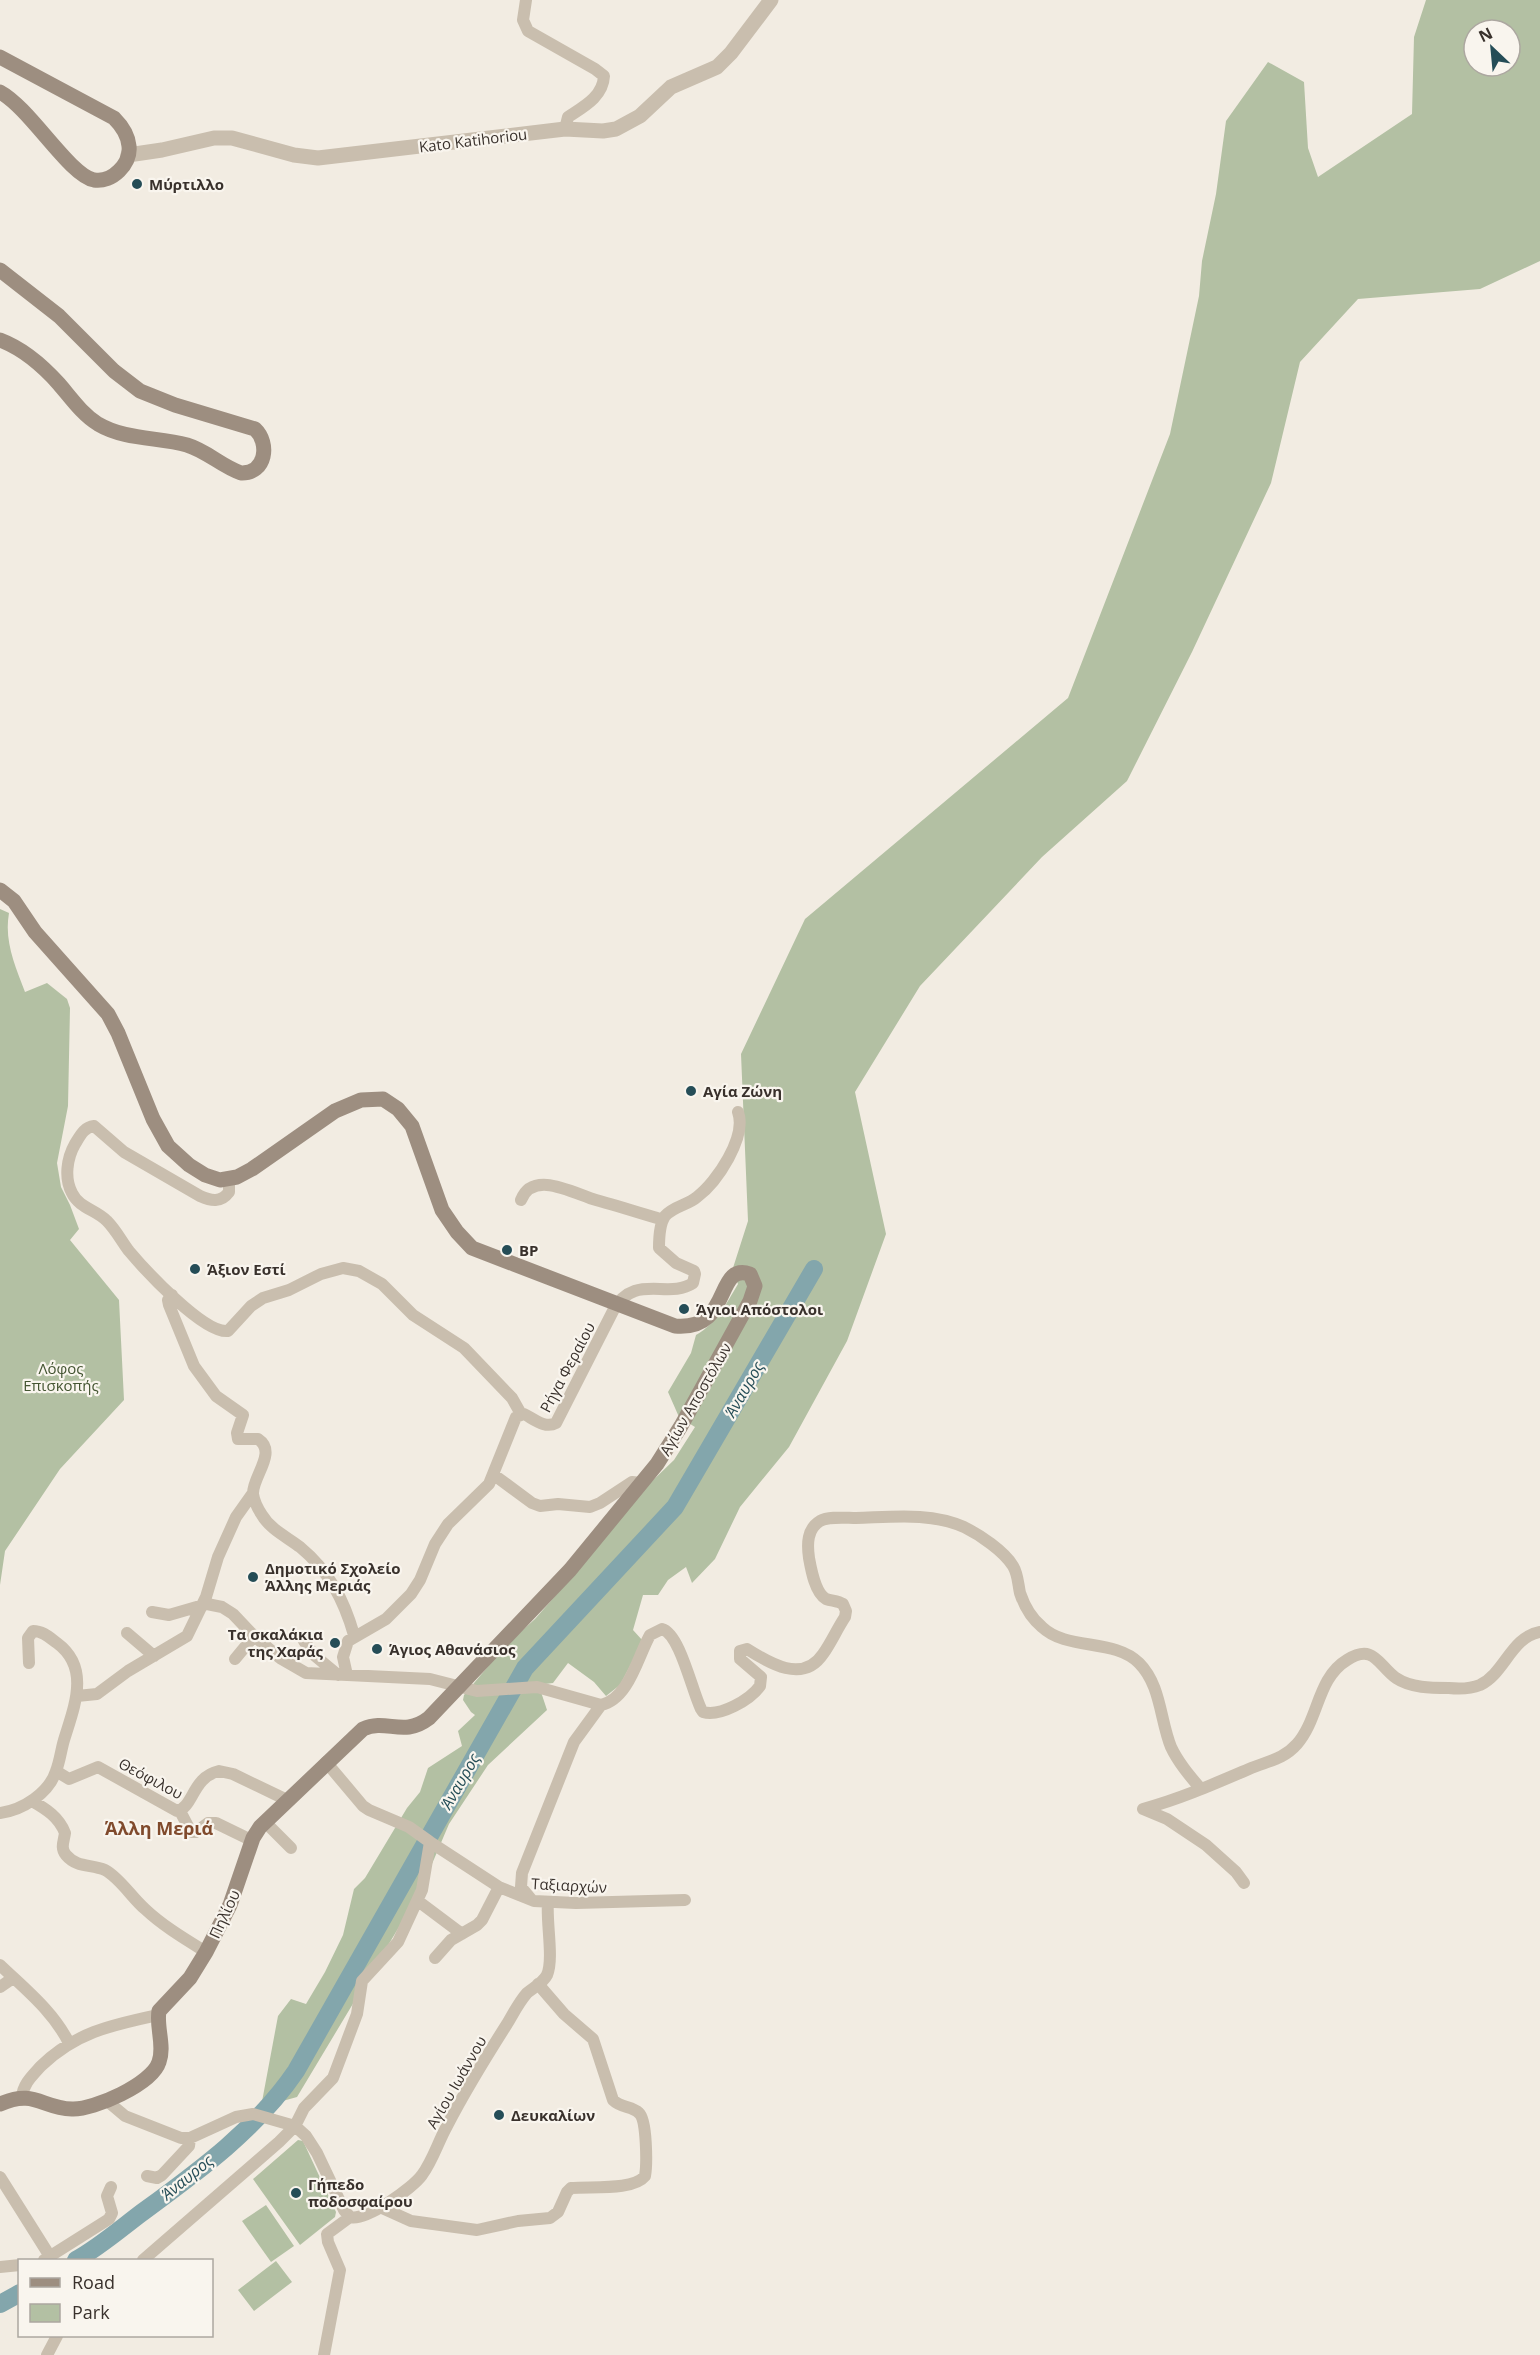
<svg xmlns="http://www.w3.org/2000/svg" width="1540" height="2355" font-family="'Open Sans',sans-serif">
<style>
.green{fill:#b3c0a3;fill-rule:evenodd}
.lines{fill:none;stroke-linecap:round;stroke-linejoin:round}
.river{stroke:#83a6ac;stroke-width:18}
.minor{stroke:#c9beae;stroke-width:12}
.tertiary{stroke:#c9beae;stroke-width:15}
.secondary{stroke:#9d8e80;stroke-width:15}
.poi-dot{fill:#254d57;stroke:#f9f5ee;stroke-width:2}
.labels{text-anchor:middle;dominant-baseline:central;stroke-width:4.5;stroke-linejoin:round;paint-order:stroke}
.street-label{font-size:15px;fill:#39312c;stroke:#f9f5ee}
.poi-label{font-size:15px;font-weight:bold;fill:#39312c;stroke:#f9f5ee;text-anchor:start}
.park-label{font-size:15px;fill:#445532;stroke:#f9f5ee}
.water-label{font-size:16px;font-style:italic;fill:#254d57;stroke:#f9f5ee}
.quarter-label{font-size:18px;font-weight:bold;fill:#804a2c;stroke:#f9f5ee}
</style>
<rect width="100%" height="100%" fill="#f2ece2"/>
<path class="green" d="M1426 0H1540V261L1480 289 1358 299 1300 362 1271 483 1192 652 1127 781 1042 857 920 986 855 1092 886 1234 847 1341 789 1447 740 1507 715 1559 692 1583 686 1567 668 1580 658 1595H643L633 1630 643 1641 620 1685 606 1696 594 1682 568 1663 553 1683 545 1684 541 1692 547 1710 488 1765 449 1824 420 1892 297 2097 261 2107 278 2016 291 1999 306 2004 325 1972 343 1935 354 1889 365 1878 407 1808 420 1792 428 1768 462 1746 458 1731 475 1715 471 1712 463 1700 464 1695 506 1645 535 1619 556 1595 646 1487 674 1460 695 1427 679 1417 668 1392 691 1353 696 1335C717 1323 726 1304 738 1284L732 1271 748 1221 741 1054 805 919 1068 698 1170 434 1199 296 1202 261 1216 194 1226 121 1268 62 1304 82 1308 148 1318 177 1412 114 1414 37ZM1474 30H1510V66H1474Z
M0 909 9 913C4 941 15 965 25 992L47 983 67 999 70 1008 68 1106 57 1163 61 1187 70 1205 79 1229 70 1240 119 1300 124 1400 60 1469 5 1551 0 1585Z
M298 2140 303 2141 336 2212 335 2217 300 2245 253 2179Z
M266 2205 294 2246 271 2262 242 2221Z
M276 2261 292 2282 254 2311 238 2290Z"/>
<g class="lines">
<path class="river" d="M76 2260C98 2248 119 2230 140 2214 196 2173 256 2130 296 2071L525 1668 675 1507 814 1269
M0 2304 20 2293"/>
<path class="minor" d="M526 0 523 20 528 31 595 69 604 76C603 97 583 107 568 117L565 129
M229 1179V1192C221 1203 211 1201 200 1196L124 1152 94 1126C84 1127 80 1136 75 1144 67 1158 64 1178 72 1193 79 1208 97 1210 107 1221 116 1230 122 1242 129 1251 145 1270 204 1334 228 1331L251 1306 263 1298 289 1290 321 1274 343 1268 359 1271 382 1284 413 1315 464 1348 512 1398 521 1414
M521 1200C533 1169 575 1194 596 1200 618 1206 640 1213 663 1220
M172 1295 168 1300 169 1305 194 1366 216 1396 243 1415 237 1433 238 1439H258C278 1452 252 1477 253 1494 254 1501 258 1509 262 1515 270 1529 287 1537 300 1547 329 1571 344 1600 354 1635
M494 1475 532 1503 540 1506 558 1504 590 1507 600 1503 632 1482 642 1483
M152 1612 169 1615 207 1604 222 1607 233 1614 254 1636 280 1658 306 1673 430 1679 477 1691 537 1687 601 1705C629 1699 638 1656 650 1635L662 1629C680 1634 692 1691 701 1709L703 1712C720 1717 750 1700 760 1686L761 1677 740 1659V1651L747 1649C769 1663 803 1684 823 1654 831 1643 837 1629 845 1617L846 1611 843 1604C838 1601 832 1601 826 1599 815 1593 811 1569 809 1558 807 1544 807 1529 820 1521 829 1516 846 1518 856 1518 892 1517 930 1512 964 1527 980 1535 1004 1551 1013 1566 1018 1574 1018 1584 1020 1593 1024 1605 1032 1619 1042 1627 1067 1651 1114 1638 1139 1663 1161 1685 1160 1720 1171 1747 1178 1762 1189 1775 1200 1788
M127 1633 154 1656
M304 1641 314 1655 338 1675
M235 1659 254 1636
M347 1675 343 1657 348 1641 386 1619 411 1594 420 1580 435 1544 448 1524 489 1484 516 1417 524 1414C534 1419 545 1429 556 1423L613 1311C634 1272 668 1300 693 1283L695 1274 694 1271 676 1263 659 1248C659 1239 660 1223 665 1216 674 1206 688 1205 697 1197 717 1182 747 1137 738 1112
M77 1696 97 1694 128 1671 187 1636 206 1597 218 1557 236 1517 253 1493
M56 1771 69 1779 98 1767 177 1811C194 1807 192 1777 219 1771L233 1774 287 1800
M32 1801C46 1809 59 1817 65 1833 64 1841 60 1848 66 1855 77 1868 91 1864 105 1870 120 1878 132 1898 145 1909 163 1926 185 1939 206 1952
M1143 1809C1180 1799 1214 1784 1249 1769 1267 1761 1283 1760 1297 1744 1319 1719 1317 1678 1347 1660 1374 1643 1378 1665 1396 1678 1411 1688 1431 1688 1449 1688 1459 1689 1470 1689 1480 1685 1505 1673 1511 1637 1540 1632
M1143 1809 1167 1819 1206 1845 1236 1872 1244 1883
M180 1811 191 1832H196L208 1823H216L253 1841
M0 1813C23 1810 49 1793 56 1771 60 1761 61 1750 64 1740 74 1707 91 1668 57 1643 49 1637 43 1631 33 1631L28 1638 29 1663
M265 1822 291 1848
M430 1842 499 1887 534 1901 576 1903 685 1900
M531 1899 521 1887 522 1873 574 1742 601 1705
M418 1901 462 1934
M435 1958 451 1940 477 1925 482 1920 499 1887
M0 1965C25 1989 53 2011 69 2043
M0 1987 13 1978
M22 2097C23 2084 32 2076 41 2066 76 2032 112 2025 158 2015
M106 2100 125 2116 181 2138H190L236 2117 253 2114 295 2126 306 2136 317 2153 344 2210 350 2217
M147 2176 157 2178 162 2175 189 2146 190 2138
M0 2177 51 2258
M380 2207 411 2221 477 2230 518 2221 550 2218 558 2212 567 2192 571 2188C591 2186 633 2191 645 2176 647 2165 647 2120 639 2113 632 2106 621 2108 613 2100L593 2039 564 2014 538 1984
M44 2260 109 2219 112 2213 107 2196 111 2187
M143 2260 279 2142 295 2126 304 2108 333 2078 357 2014 362 1981 398 1942 422 1890 430 1842 409 1827 369 1810 363 1806 326 1762
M0 2267 20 2265
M47 2355 57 2336
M324 2355 340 2270 328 2242 327 2234 350 2217C365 2222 413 2188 422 2175 433 2160 438 2142 447 2126 465 2091 486 2057 507 2024 513 2014 519 2002 527 1993 534 1987 543 1983 547 1975 554 1959 546 1922 548 1902"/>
<path class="tertiary" d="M128 155 162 150 214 138H232L294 155 318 158 565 129 603 131 616 129 640 116 671 87 717 67 731 53 771 0"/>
<path class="secondary" d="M0 57 114 118C121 125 128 135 129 146 131 164 112 183 94 180 69 175 30 108 0 92
M0 270 59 316 114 371 140 391 175 405 255 429C270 443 266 474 241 473 221 466 207 451 187 445 158 437 125 440 98 424 82 414 71 398 59 384 42 365 24 349 0 340
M0 890 14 901 35 932 108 1014 118 1033 153 1119 168 1146 189 1165 205 1175 220 1180 237 1177 252 1169 335 1111 361 1100 383 1099 398 1109 412 1126 442 1210 457 1232 472 1248 675 1326C733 1331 714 1262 750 1274L755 1286 750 1301 681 1426 657 1464 570 1570 429 1718C403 1738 387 1718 363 1729L260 1827 253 1838 230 1905 206 1952 190 1978 159 2011C156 2027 165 2046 159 2062 152 2084 94 2110 72 2109 41 2108 35 2089 0 2104"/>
</g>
<g class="poi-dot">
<circle cx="137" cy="184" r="6"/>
<circle cx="691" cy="1091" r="6"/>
<circle cx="507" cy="1250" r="6"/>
<circle cx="195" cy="1269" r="6"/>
<circle cx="684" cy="1309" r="6"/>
<circle cx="253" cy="1577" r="6"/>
<circle cx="335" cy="1643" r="6"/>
<circle cx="377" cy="1649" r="6"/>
<circle cx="499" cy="2115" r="6"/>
<circle cx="296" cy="2193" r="6"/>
</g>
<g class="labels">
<g class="street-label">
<text transform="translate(473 140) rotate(-7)">Kato Katihoriou</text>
<text transform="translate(567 1367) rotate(-62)">Ρήγα Φεραίου</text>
<text transform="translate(695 1399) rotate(-60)">Αγίων Αποστόλων</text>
<text transform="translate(151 1778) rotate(28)">Θεόφιλου</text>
<text transform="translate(569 1885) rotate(3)">Ταξιαρχών</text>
<text transform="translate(224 1914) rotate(-65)">Πηλίου</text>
<text transform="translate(456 2082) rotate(-60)">Αγίου Ιωάννου</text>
</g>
<g class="poi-label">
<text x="149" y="184">Μύρτιλλο</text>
<text x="703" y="1091">Αγία Ζώνη</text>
<text x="519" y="1250">BP</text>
<text x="207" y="1269">Άξιον Εστί</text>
<text x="696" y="1309">Άγιοι Απόστολοι</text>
<text x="265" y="1568">Δημοτικό Σχολείο<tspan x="265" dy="17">Άλλης Μεριάς</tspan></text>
<text x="323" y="1634" text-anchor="end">Τα σκαλάκια<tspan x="323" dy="17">της Χαράς</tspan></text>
<text x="389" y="1649">Άγιος Αθανάσιος</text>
<text x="511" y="2115">Δευκαλίων</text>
<text x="308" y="2184">Γήπεδο<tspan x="308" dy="17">ποδοσφαίρου</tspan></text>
</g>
<g class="park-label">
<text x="61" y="1368">Λόφος<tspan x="61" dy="17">Επισκοπής</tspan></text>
</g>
<g class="water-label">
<text transform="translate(744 1389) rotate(-60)">Άναυρος</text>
<text transform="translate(460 1781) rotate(-60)">Άναυρος</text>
<text transform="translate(187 2177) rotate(-39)">Άναυρος</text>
</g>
<g class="quarter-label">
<text x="159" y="1828">Άλλη Μεριά</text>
</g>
</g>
<rect x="18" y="2259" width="195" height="78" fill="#f9f5ee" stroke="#aca7a0" stroke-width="1.5"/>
<rect x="30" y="2278" width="30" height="9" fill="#9d8e80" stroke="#aca7a0" stroke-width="1.5"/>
<text x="72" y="2289" font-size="18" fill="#39312c">Road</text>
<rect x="30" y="2304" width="30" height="18" fill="#b3c0a3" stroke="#aca7a0" stroke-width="1.5"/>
<text x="72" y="2319" font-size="18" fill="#39312c">Park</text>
<g transform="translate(1492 48) rotate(334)"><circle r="28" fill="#f9f5ee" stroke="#aca7a0" stroke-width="1.5"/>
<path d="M0-4.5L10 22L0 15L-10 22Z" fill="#254d57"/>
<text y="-9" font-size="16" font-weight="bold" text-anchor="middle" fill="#39312c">N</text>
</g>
</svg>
